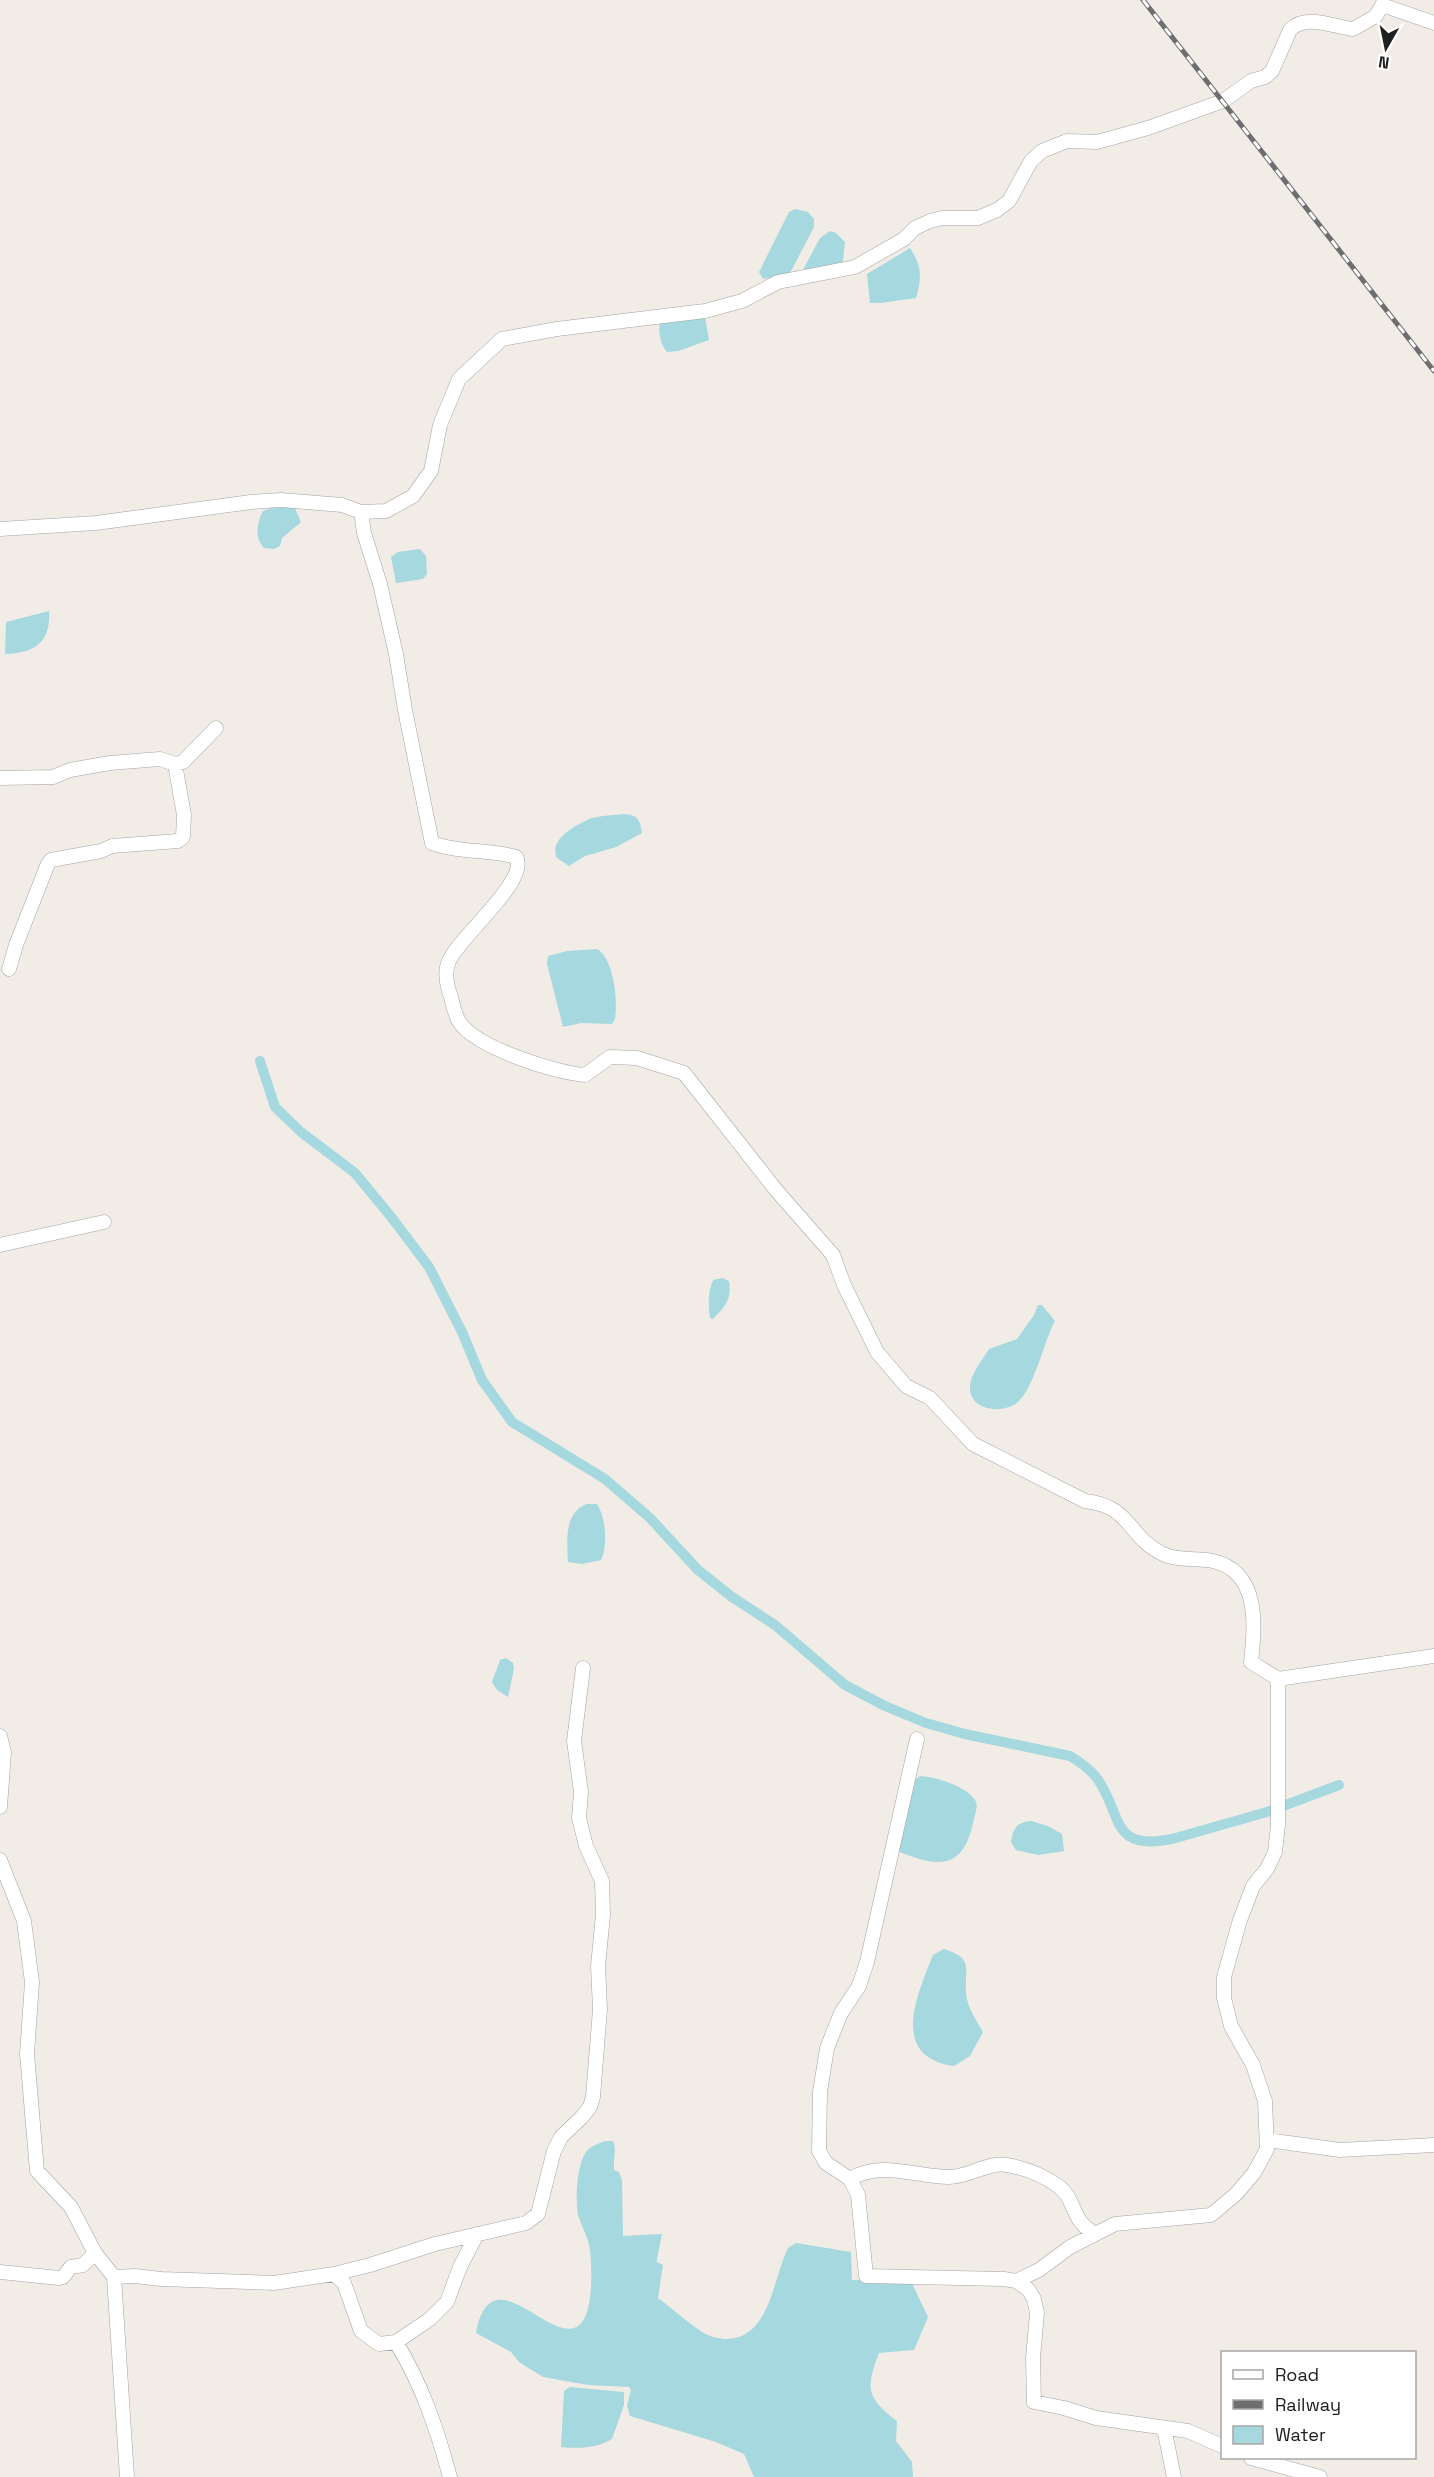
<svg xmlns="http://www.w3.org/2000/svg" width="1434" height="2477" font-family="'Space Grotesk',sans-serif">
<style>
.water{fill:#a6d8df}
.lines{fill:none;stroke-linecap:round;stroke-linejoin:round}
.canal{stroke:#a6d8df;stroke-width:10}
.minor-casing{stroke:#a4a4a4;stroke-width:15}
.minor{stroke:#fff;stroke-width:14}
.rail-casing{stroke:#6e6e6e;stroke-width:5}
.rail{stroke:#fff;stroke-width:3;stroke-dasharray:9;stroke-linecap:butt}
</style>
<rect width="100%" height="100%" fill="#f1ece6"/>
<path class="water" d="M795 209 808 212 814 219V227L789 275 763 279 759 272 789 212Z
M830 231 836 233 845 242 842 268 804 273V268L820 238Z
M910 248C922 266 922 278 916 298L881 303H870L867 274Z
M705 317 709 340 678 351 667 352C660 344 658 332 660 321Z
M277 506H294L301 522 282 538 280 546 274 549 264 548C254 537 257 523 263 511Z
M420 549 426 556 427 574 423 579 396 583 391 557 398 552Z
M49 611C51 643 34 653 5 654L6 622Z
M622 814C637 815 640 818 642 833L616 847 585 856 569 866 557 858C549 841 571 828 585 821 595 815 611 816 622 814Z
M597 949C614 958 618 1002 615 1019L612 1024 581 1023 563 1027 547 964 548 956 567 951Z
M722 1278 729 1281C732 1299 725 1307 713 1319L710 1318C708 1304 708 1293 713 1280Z
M1038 1305H1042L1055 1321C1043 1343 1036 1383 1019 1401 1006 1414 972 1412 970 1390 969 1375 982 1361 989 1349L1017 1339 1034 1315Z
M586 1504H597C606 1518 608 1545 601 1560L582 1564 568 1562C567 1540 564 1514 586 1504Z
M506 1658 513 1663 514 1669 508 1697 497 1690 492 1682 500 1660Z
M921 1776C936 1777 966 1786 975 1800 979 1806 974 1817 973 1823 963 1869 939 1868 900 1852L897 1846 914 1780Z
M1031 1821 1048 1826 1062 1834 1064 1851 1038 1855 1016 1850 1011 1842C1013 1828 1017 1822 1031 1821Z
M944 1949C975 1959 964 1968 966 1993 967 2007 976 2020 983 2032L970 2056 954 2066C889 2057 917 1995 933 1955Z
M605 2141H613C617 2151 613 2159 614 2170L619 2172 622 2180 623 2236 662 2234 657 2259V2262L663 2265 658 2298C673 2309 687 2322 702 2332 708 2336 717 2338 724 2339 770 2341 773 2278 788 2248L796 2243 851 2252 852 2280 910 2279 928 2317 914 2350 879 2353C865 2389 867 2398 897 2421L896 2441 912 2462 913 2477H754L744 2454 716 2442 630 2416 627 2406 631 2390 629 2387 588 2385 543 2377 519 2362 511 2352 476 2333C493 2239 573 2383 589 2304 592 2293 592 2256 589 2245 587 2235 581 2225 578 2215 575 2200 577 2164 586 2152 590 2146 598 2144 605 2141Z
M570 2387 624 2392V2405L612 2439C597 2448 578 2449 561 2447L564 2391Z"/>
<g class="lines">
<path class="canal" d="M260 1061 275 1107 301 1132 355 1173 392 1218 429 1267 462 1332 482 1380 512 1422 605 1479 650 1518 698 1570 732 1597 775 1625 845 1685 885 1706 926 1723 965 1734 1070 1756C1080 1762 1089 1768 1096 1777 1123 1812 1108 1852 1172 1839L1267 1812 1339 1785"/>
<defs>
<path id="minor" d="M361 512 364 533 380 584 396 654 405 710 432 843C458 853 489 849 516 857 530 880 459 937 449 961 444 972 447 986 451 997 453 1005 455 1016 460 1023 478 1048 555 1073 585 1075L610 1057 637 1058 684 1073 776 1190 833 1255 844 1285 877 1352 906 1386 930 1398 973 1444 1085 1501C1132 1506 1127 1537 1163 1554 1177 1561 1198 1558 1213 1561 1260 1572 1255 1625 1251 1662L1278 1679 1434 1656
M0 529 96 523 251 502 281 500 342 505 361 512 386 511 413 496 431 471 440 425 459 379 502 339 557 329 705 311 742 301 778 282 855 267 904 239 915 228 930 221 942 218H978L997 210 1009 201 1031 161 1042 151 1067 141 1097 142 1148 128 1223 101 1251 81 1265 77 1272 71 1290 30C1305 13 1334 27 1353 29L1376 16 1382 5 1434 23
M0 778 53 777 70 770 110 763 160 759 175 764 183 762 216 728
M9 969 16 945 47 866 51 860 101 851 112 846 178 841 183 837 184 815 175 764
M0 1245 104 1222
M0 1736 4 1752 0 1807
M917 1739 867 1962 859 1986 841 2013 827 2048 820 2092 819 2151 826 2163 850 2179 858 2195 866 2276 1004 2279 1016 2281 1028 2289 1034 2299 1037 2313 1033 2358 1034 2402 1064 2408 1096 2418 1188 2431 1222 2446
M0 1860 24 1921 32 1982 27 2054 37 2171 71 2207 95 2253 114 2277 127 2477
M1267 2140 1340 2150 1434 2145
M850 2179C882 2160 915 2177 949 2177 969 2177 987 2162 1007 2165 1025 2168 1044 2176 1058 2186 1071 2195 1072 2209 1080 2221 1083 2225 1089 2230 1093 2233
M0 2272 59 2278 63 2277 71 2267 83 2265 95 2253
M334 2274 344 2283 361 2331 379 2344 396 2342 430 2319 447 2302 460 2267 477 2234
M114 2277 135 2276 161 2279 274 2283 334 2274 370 2265 435 2244 526 2223 538 2214 554 2151 561 2137 581 2118 590 2107 593 2097 600 2009 598 1966 603 1915 602 1881 586 1846 579 1818 581 1792 574 1741 583 1668
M1016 2281 1039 2270 1070 2247 1115 2224 1211 2215 1236 2194 1254 2173 1267 2149 1265 2101 1253 2065 1231 2026 1224 1998V1977L1240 1920 1253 1886 1267 1869 1275 1852 1278 1825V1679
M396 2342C422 2385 437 2429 450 2477
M1164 2428 1174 2477
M1251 2458 1320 2477"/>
</defs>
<use href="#minor" class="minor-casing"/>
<use href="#minor" class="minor"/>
<defs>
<path id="rail" d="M1143 0 1434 371"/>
</defs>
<use href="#rail" class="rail-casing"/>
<use href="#rail" class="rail"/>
</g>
<rect x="1221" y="2351" width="195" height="108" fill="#ffffff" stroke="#a6a6a6" stroke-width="1.5"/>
<rect x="1233" y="2370" width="30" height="9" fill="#ffffff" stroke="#a6a6a6" stroke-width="1.5"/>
<text x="1275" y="2381" font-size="18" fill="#202020">Road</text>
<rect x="1233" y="2400" width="30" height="9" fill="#6e6e6e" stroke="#a6a6a6" stroke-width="1.5"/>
<text x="1275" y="2411" font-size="18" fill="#202020">Railway</text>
<rect x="1233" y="2426" width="30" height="18" fill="#a6d8df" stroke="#a6a6a6" stroke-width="1.5"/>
<text x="1275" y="2441" font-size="18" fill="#202020">Water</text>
<g transform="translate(1386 48) rotate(189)" stroke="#ffffff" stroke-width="4.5" paint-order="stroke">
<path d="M0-4.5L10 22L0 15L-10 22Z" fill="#202020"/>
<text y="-9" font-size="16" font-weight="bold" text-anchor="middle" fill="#202020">N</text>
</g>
</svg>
